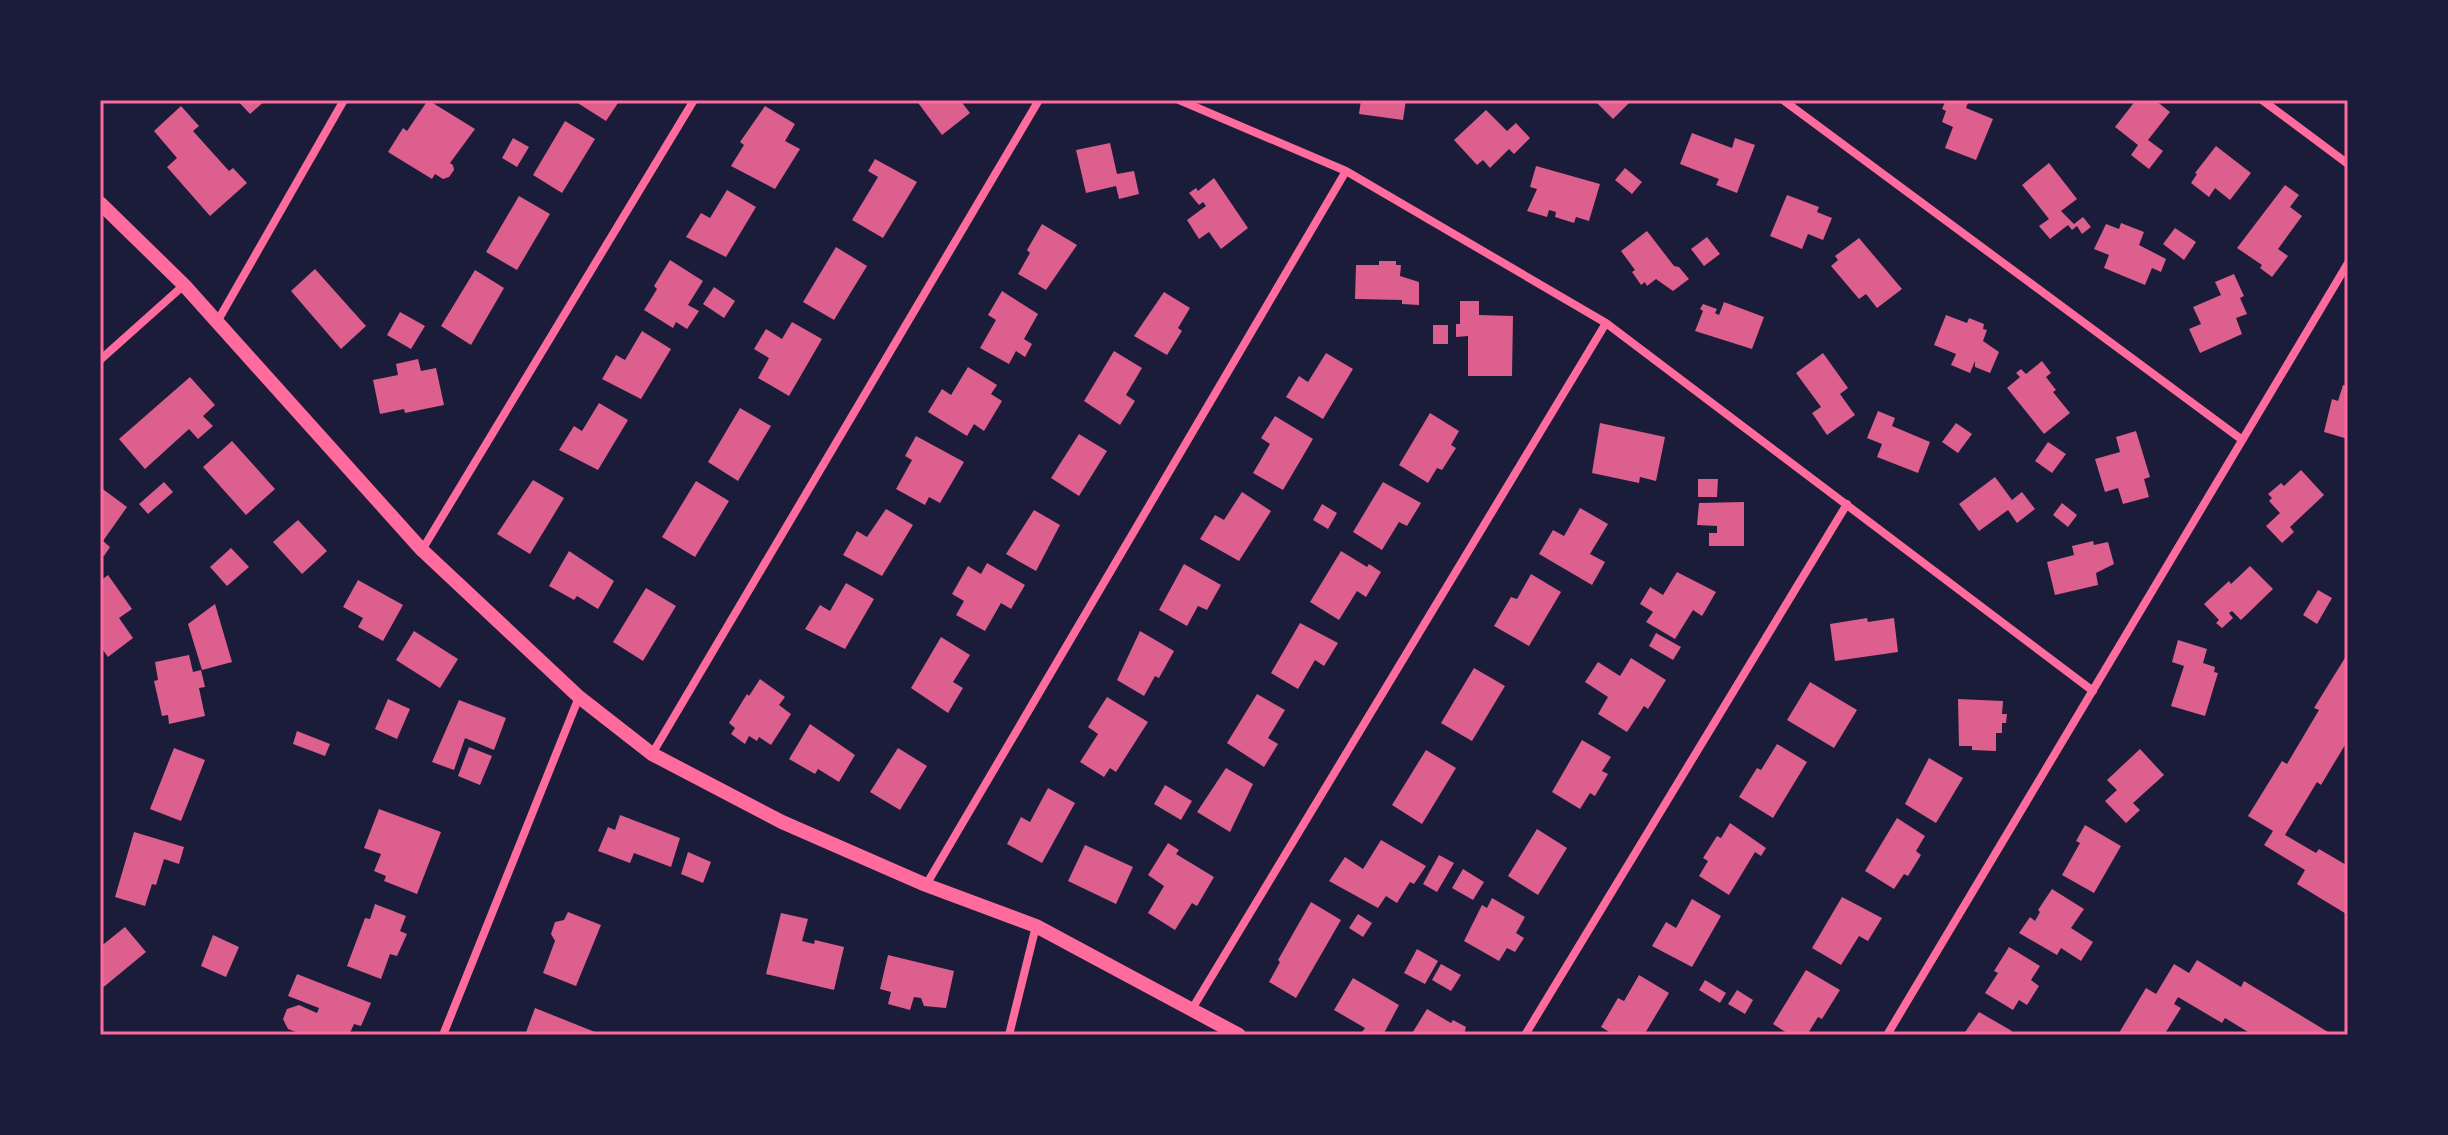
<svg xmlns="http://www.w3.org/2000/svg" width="2448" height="1135" font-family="Lato,sans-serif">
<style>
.building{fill:#dd5f8e}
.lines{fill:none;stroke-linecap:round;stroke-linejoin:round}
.minor{stroke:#ff6b9d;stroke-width:8}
.tertiary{stroke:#ff6b9d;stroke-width:14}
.neatline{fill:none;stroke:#ff6b9d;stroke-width:3}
</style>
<rect width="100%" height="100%" fill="#1b1b3a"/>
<path class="building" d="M237 100H266L250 114Z
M428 100 475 129 450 163 453 165 454 170 449 177 443 179 435 174 432 179 388 152 403 128 407 131Z
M578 100H620L606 121 576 102Z
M916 100H960L970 113 942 135Z
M1361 100H1406L1403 120 1359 114Z
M1594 100H1632L1613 119Z
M1946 100H1969L1966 108 1993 119 1976 160 1945 148 1953 127 1942 122 1946 111 1942 109Z
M2136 100H2155L2170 112 2148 140 2163 151 2149 169 2131 155 2138 145 2115 127Z
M181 106 199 126 193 131 229 171 233 168 247 183 210 216 167 167 177 158 154 131Z
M765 106 795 124 785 141 800 149 775 189 731 166 744 145 740 142Z
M1486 110 1507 131 1516 123 1530 138 1514 154 1509 149 1490 168 1483 160 1477 165 1454 140Z
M565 121 595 139 562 193 533 175Z
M1692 133 1732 148 1735 138 1755 145 1737 193 1716 185 1719 179 1680 164Z
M513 138 529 147 517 167 502 158Z
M1110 143 1117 174 1134 171 1139 194 1119 199 1116 186 1086 193 1076 150Z
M2216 146 2251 173 2230 200 2215 188 2209 197 2191 183 2197 174 2195 173Z
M875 159 917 182 883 238 852 220 878 177 868 171Z
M2049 163 2077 199 2061 211 2074 224 2083 217 2091 227 2082 234 2077 226 2072 230 2068 225 2050 239 2039 226 2049 219 2022 185Z
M1536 166 1600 184 1589 221 1576 217 1574 223 1555 217 1556 212 1549 210 1547 217 1527 211 1537 189 1530 187Z
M1625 168 1642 182 1632 194 1615 180Z
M1214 178 1248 228 1221 249 1209 232 1199 239 1187 220 1206 206 1203 202 1199 205 1189 193 1196 188 1198 191Z
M2285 185 2299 195 2290 207 2302 216 2278 249 2288 256 2272 277 2260 268 2262 265 2237 248Z
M727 190 756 207 726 257 686 237 701 213 710 218Z
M1787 195 1819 207 1817 212 1832 218 1823 240 1808 234 1802 249 1770 236Z
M519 196 550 214 517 270 486 252Z
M2121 223 2144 232 2139 245 2166 259 2161 272 2152 268 2145 285 2104 268 2109 255 2094 249 2106 224 2119 229Z
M1042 224 1077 245 1046 290 1018 274 1030 253 1027 250Z
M2175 228 2196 242 2184 260 2163 244Z
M1647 231 1674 266 1679 267 1689 279 1673 291 1656 279 1647 286 1645 282 1641 285 1632 272 1635 270 1621 251Z
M1707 237 1720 254 1704 266 1691 249Z
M1859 238 1902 289 1877 308 1866 294 1859 299 1831 266 1838 260 1835 256Z
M836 247 867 266 834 320 803 302Z
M670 260 703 281 688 305 699 311 687 329 676 322 673 328 644 310 657 289 654 286Z
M1379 261H1396V265H1401L1400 276 1419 282V305L1402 304V300L1355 299 1356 265H1379Z
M315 269 366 326 341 349 291 291Z
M475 270 504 288 471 345 441 326Z
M2234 274 2244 296 2240 298 2247 314 2236 318 2242 334 2200 353 2189 329 2201 324 2193 307 2221 295 2215 282Z
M714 287 735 301 724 318 703 304Z
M1002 291 1038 314 1024 339 1032 344 1025 357 1016 351 1009 364 980 348 996 320 988 315Z
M1164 292 1190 308 1178 328 1182 331 1167 355 1134 336Z
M1460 301H1479V315L1513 316 1512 376H1468V336L1456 337V324H1460Z
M1724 302 1764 317 1752 349 1695 331 1703 311 1700 309 1703 304 1717 309 1715 313 1719 315Z
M400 312 425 326 411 349 387 335Z
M1946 315 1967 323 1969 318 1984 324 1983 329 1987 330 1983 341 1999 352 1990 373 1975 367V361L1970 373 1951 365 1956 354 1934 345Z
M792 322 822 339 789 396 758 378 769 358 754 349 766 329 782 339Z
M1433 325H1448V344H1433Z
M642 331 671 349 641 399 602 379 616 355 625 360Z
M1114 351 1142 368 1126 395 1135 401 1120 425 1084 401Z
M1326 353 1353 369 1323 419 1286 397 1299 376 1308 382Z
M1823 353 1848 388 1840 394 1855 415 1827 435 1812 413 1821 407 1796 373Z
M418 359 421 371 436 368 444 405 405 413 404 409 380 414 373 380 398 375 396 364Z
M2042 361 2051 373 2046 377 2056 390 2053 392 2070 413 2044 434 2007 388 2020 377 2016 373 2021 369 2026 374Z
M968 367 997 385 991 394 1002 401 984 431 974 424 967 436 928 412 942 389 951 395Z
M190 377 215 405 203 416 213 426 198 439 189 429 145 469 119 439Z
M2343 385 2348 386V439L2324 432 2332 399 2338 401Z
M599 403 628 420 598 470 559 450 574 426 582 431Z
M740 408 771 426 738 481 708 462Z
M1878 411 1895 418 1892 426 1930 442 1918 473 1877 457 1882 444 1867 438Z
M1430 413 1459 431 1451 445 1456 448 1442 470 1437 468 1428 483 1399 465Z
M1275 416 1313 439 1283 490 1253 473 1270 444 1261 438Z
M1600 423 1665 437 1656 481 1640 477 1639 483 1592 473Z
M1956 423 1972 434 1958 453 1942 442Z
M2136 431 2150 477 2144 479 2149 497 2123 504 2118 488 2105 492 2095 459 2120 452 2116 437Z
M1079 434 1107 451 1079 496 1051 478Z
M916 436 964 462 940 503 929 497 925 505 896 489 912 460 905 456Z
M232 441 275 489 246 515 203 467Z
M2048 442 2066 454 2052 473 2035 461Z
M2301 470 2324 495 2290 527 2294 532 2282 543 2266 526 2280 513 2269 501 2272 498 2268 494 2281 483 2284 486Z
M1995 477 2012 500 2022 492 2035 509 2017 523 2008 510 1979 531 1959 504Z
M1698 479H1718L1717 497H1698Z
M533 480 564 498 530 554 497 534Z
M696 481 729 501 695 557 662 537Z
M164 482 173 492 148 514 139 504Z
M1383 482 1421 503 1407 526 1399 522 1382 550 1353 532Z
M100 487 127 507 103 541 110 547 104 556 100 552Z
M1242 492 1271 511 1239 561 1200 539 1215 515 1224 520Z
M1744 502V546H1709V533H1717V526L1697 525 1699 503Z
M2062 503 2077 515 2068 527 2053 515Z
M1322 504 1337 513 1328 529 1313 520Z
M1580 508 1608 524 1590 554 1605 562 1592 585 1539 554 1553 530 1564 536Z
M886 509 913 525 882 576 843 555 857 531 867 537Z
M1034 510 1060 525 1036 571 1006 554Z
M298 520 327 551 302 574 273 542Z
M2093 541 2094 545 2108 542 2114 564 2096 573 2098 585 2055 595 2047 562 2074 555 2072 546Z
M231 548 249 567 227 586 210 567Z
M569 551 614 581 598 609 577 596 574 600 549 586Z
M1341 551 1367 567 1369 564 1381 572 1366 597 1357 591 1339 620 1310 602Z
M987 563 1025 585 1011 609 1001 603 985 631 956 615 964 601 952 594 968 566 981 574Z
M1184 564 1221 585 1207 610 1198 606 1187 626 1159 610Z
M2250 566 2273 589 2241 620 2232 611 2229 613 2233 618 2222 628 2216 623 2219 620 2204 604 2229 581 2231 584Z
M1677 572 1716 592 1702 616 1693 610 1675 639 1646 622 1653 612 1640 604 1650 587 1663 595Z
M1531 574 1561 592 1529 646 1494 626 1511 597 1517 599Z
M108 575 132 609 119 618 133 638 108 657 100 646V581Z
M358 580 403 605 383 641 358 627 363 618 343 607Z
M846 583 874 599 845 649 805 629 820 605 830 611Z
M646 588 676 606 643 661 613 642Z
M2318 590 2332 598 2317 624 2303 615Z
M215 604 232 662 202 670 188 624Z
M1867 618 1868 622 1894 618 1898 652 1835 661 1830 624Z
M1300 623 1338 643 1324 666 1315 660 1298 689 1271 673Z
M414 631 458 659 440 688 396 660Z
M1140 631 1174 651 1159 678 1155 676 1144 696 1117 680Z
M1656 633 1681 647 1673 660 1649 646Z
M941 637 970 655 953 682 963 688 948 713 911 688Z
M2178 640 2207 649 2203 663 2215 667 2214 672 2218 673 2205 716 2171 706 2184 666 2172 662Z
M2348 653V740L2321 785 2317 782 2285 835 2316 853 2319 849 2348 866V915L2297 884 2305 870 2264 845 2273 831 2248 816 2282 761 2287 764 2319 710 2314 708Z
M189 655 193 672 201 670 205 687 199 688 205 716 169 724 168 715 162 716 154 681 158 680 155 662Z
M1631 658 1666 680 1648 709 1644 706 1627 732 1598 714 1608 697 1585 682 1598 662 1620 676Z
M1474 668 1505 686 1472 741 1441 723Z
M760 679 785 697 779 705 791 714 771 745 759 737 757 741 749 736 745 744 731 734 735 728 729 723 747 694 749 696Z
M1810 682 1857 710 1834 748 1787 720Z
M1257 694 1285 710 1268 738 1278 744 1264 767 1227 743Z
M1107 697 1148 722 1116 772 1110 768 1104 777 1080 762 1098 734 1088 727Z
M388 699 410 709 397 739 375 729Z
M1958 699 2003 701 2002 714H2007L2006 723H2002V733H1996V751L1972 750V746H1959Z
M459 700 506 718 494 750 465 738 454 770 432 762Z
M810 724 855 755 839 782 818 769 815 774 789 759Z
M297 731 330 744 325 756 293 744Z
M1582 740 1611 757 1602 771 1608 774 1595 796 1590 793 1580 809 1552 792Z
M1777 744 1807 762 1773 818 1739 797 1757 768 1761 770Z
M469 747 492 756 480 785 458 776Z
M174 748 205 760 181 821 150 809Z
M898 748 927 766 900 810 870 792Z
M2140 749 2164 775 2133 803 2140 810 2126 823 2105 801 2117 790 2107 780Z
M1426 750 1456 768 1422 824 1392 805Z
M1929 758 1963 778 1936 823 1905 804Z
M1226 768 1253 784 1230 832 1197 812Z
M1165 785 1192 801 1181 820 1154 804Z
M1048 788 1075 803 1042 863 1007 844 1021 817 1030 822Z
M379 809 441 832 417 894 384 881 386 876 374 871 381 854 364 848Z
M620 815 680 838 671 867 634 853 630 863 598 851 608 827 615 830Z
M1897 818 1925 836 1916 851 1921 855 1908 876 1904 874 1894 889 1865 871Z
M1730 823 1766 848 1761 856 1755 852 1729 895 1699 876 1708 861 1703 858 1717 836 1721 838Z
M2085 825 2121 846 2094 893 2062 875 2080 843 2076 841Z
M1537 829 1567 848 1538 895 1508 876Z
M134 832 184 847 179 864 164 859 156 885 152 884 145 906 115 897Z
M1381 840 1426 866 1414 884 1410 882 1397 903 1386 896 1378 908 1329 881 1345 857 1363 869Z
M1168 843 1179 850 1176 854 1214 877 1197 906 1192 903 1175 930 1148 913 1164 886 1148 875Z
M1085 845 1133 867 1116 904 1068 881Z
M688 852 711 862 703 883 681 874Z
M1439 855 1454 863 1437 892 1423 884Z
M1463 869 1484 882 1473 900 1452 888Z
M2052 889 2084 909 2071 928 2093 942 2081 961 2061 948 2057 955 2019 933 2030 917 2035 921 2040 912 2038 910Z
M1842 897 1882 918 1868 941 1859 936 1841 965 1812 948Z
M1492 898 1525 917 1516 933 1524 938 1515 952 1507 948 1499 961 1464 941 1482 905 1487 908Z
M1692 899 1721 916 1692 967 1652 946 1666 922 1676 928Z
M1311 902 1341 920 1296 998 1269 982 1280 962 1278 960Z
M375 904 406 916 400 931 407 934 397 956 390 954 381 979 347 966 365 918 370 919Z
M568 912 601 925 576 986 543 973 555 941 551 934 555 922 564 920Z
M781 913 808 919 802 941 814 944 815 940 844 947 834 990 766 974Z
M1358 914 1372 923 1363 937 1349 928Z
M125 927 146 952 100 990V947Z
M213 935 239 947 226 977 201 966Z
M2009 947 2040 966 2031 980 2039 986 2027 1005 2019 1000 2013 1010 1985 993 1998 973 1994 971Z
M1417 949 1438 961 1425 984 1404 973Z
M888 955 954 971 946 1008 924 1006 921 998 914 997 910 1010 888 1004 891 992 880 989Z
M2197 960 2241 987 2244 981 2333 1035H2253L2225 1018 2222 1023 2178 997 2174 1004 2181 1008 2164 1035 2119 1033 2146 988 2156 994 2174 964 2189 973Z
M1441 964 1461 975 1451 991 1432 980Z
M1806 970 1840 990 1822 1019 1818 1017 1807 1035H1790L1773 1024Z
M297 974 371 1003 361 1026 354 1024 349 1035H304L288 1029 283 1019 287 1009 299 1005 317 1013 319 1008 288 996Z
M1639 975 1669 993 1644 1035H1614L1601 1027 1618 998 1624 1001Z
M1353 978 1399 1005 1383 1035H1367L1362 1032 1365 1028 1334 1010Z
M1705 980 1726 993 1720 1003 1699 990Z
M1737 990 1753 1000 1745 1014 1728 1004Z
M535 1008 595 1032 594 1035H525Z
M1427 1009 1451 1023 1453 1020 1466 1027 1464 1035H1411Z
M1979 1012 2012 1031 2009 1035H1963Z"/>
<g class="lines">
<path class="minor" d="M1179 100 1346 171 1606 323 2093 691
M1783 100 2241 439
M2262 100 2348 164
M217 322 344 100
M100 360 184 285
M422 550 694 100
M652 754 1039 100
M926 885 1346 171
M1192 1009 1606 323
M443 1035 579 697
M1009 1035 1036 926
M1525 1035 1847 504
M1887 1035 2348 263"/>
<path class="tertiary" d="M100 203 184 285 422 550 579 697 652 754 782 822 926 885 1036 926 1239 1035"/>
</g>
<rect width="2448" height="1135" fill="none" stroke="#1b1b3a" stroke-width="204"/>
<rect x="102" y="102" width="2244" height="931" class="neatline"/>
</svg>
